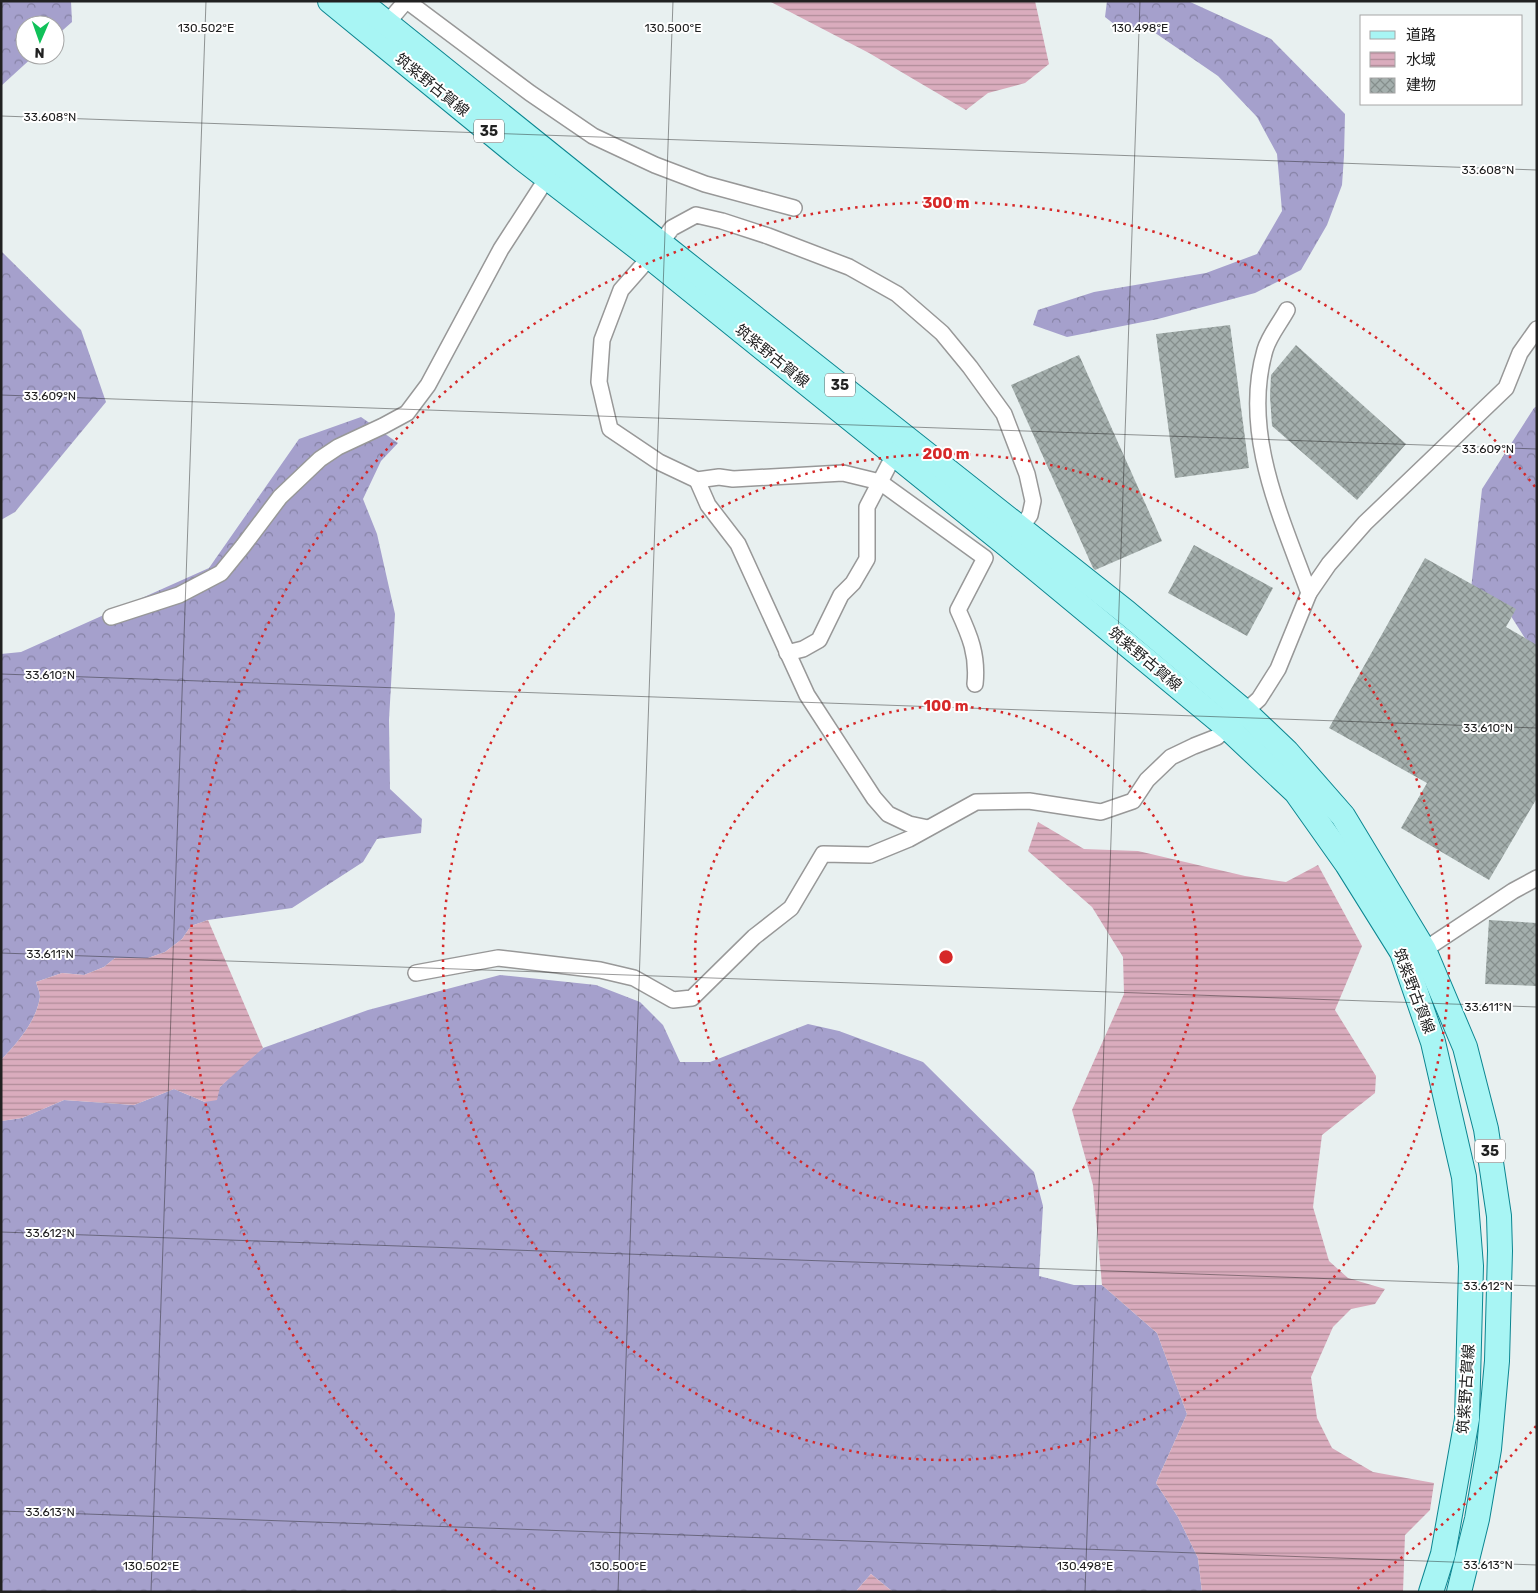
<svg xmlns="http://www.w3.org/2000/svg" width="1538" height="1593" font-family="Rubik,'Noto Sans JP',sans-serif">
<style>
.forest{fill:url(#forest-crowns)}
.water{fill:url(#water-rules)}
.building{fill:url(#building-cross-hatch)}
.lines{fill:none;stroke-linecap:round;stroke-linejoin:round}
.minor-casing{stroke:#989898;stroke-width:18}
.primary-casing{stroke:#0c8691;stroke-width:26}
.minor{stroke:#fff;stroke-width:15}
.primary{stroke:#a8f5f4;stroke-width:24}
.ticks{fill:none;stroke:#212121;stroke-width:1;stroke-opacity:0.45}
.ring{fill:none;stroke:#d62828;stroke-width:2.5;stroke-dasharray:2.5 5}
.labels{text-anchor:middle;dominant-baseline:central;stroke-width:4;stroke-linejoin:round;paint-order:stroke}
.shield{fill:#fff;stroke:#646464;stroke-width:1}
.shield-label{font-size:14px;font-weight:bold;fill:#212121}
.street-label{font-size:15px;fill:#212121;stroke:#fff}
.ticks-label{font-size:12px;text-anchor:middle;fill:#212121;stroke:#fff;stroke-width:4;stroke-linejoin:round;paint-order:stroke}
.centre{fill:#d62828;stroke:#fff;stroke-width:2.5}
.ring-label{font-size:15px;text-anchor:middle;font-weight:bold;fill:#d62828;stroke:#fff;stroke-width:4;stroke-linejoin:round;paint-order:stroke}
</style>
<defs>
<pattern id="forest-crowns" width="20" height="18" patternUnits="userSpaceOnUse" patternTransform="scale(1.25)"><rect width="20" height="18" fill="#a5a0cc"/><path d="M2 6a3 3 0 1 1 6 0M12 15a3 3 0 1 1 6 0" fill="none" stroke="#8682a5"/></pattern>
<pattern id="water-rules" width="6" height="5" patternUnits="userSpaceOnUse" patternTransform="scale(1.25)"><rect width="6" height="5" fill="#daacbd"/><path d="M0 2.5h6" fill="none" stroke="#b08c99"/></pattern>
<pattern id="building-cross-hatch" width="8" height="8" patternUnits="userSpaceOnUse" patternTransform="scale(1.25)"><rect width="8" height="8" fill="#a4afad"/><path d="M0 0l8 8M0 8l8-8" fill="none" stroke="#858e8c"/></pattern>
</defs>
<rect width="100%" height="100%" fill="#e8f0f0"/>
<g class="forest">
<path d="M1 1H71L72 22 55 37V25H25V55H35L1 86Z"/>
<path d="M1107 1H1188L1271 39 1345 114 1344 156 1342 185 1327 225 1301 270 1255 293 1158 319 1067 337 1033 325 1038 310 1094 292 1206 273 1257 254 1282 211 1277 154 1257 117 1218 76 1148 28H1119L1105 17Z"/>
<path d="M1 251 81 330 106 402 15 512 1 520Z"/>
<path d="M1537 406V657L1509 613 1471 589 1482 489 1534 408Z"/>
<path d="M361 417 398 443 381 461 363 499 377 534 395 614 389 720 390 789 422 819 421 833 377 839 363 862 292 908 208 920 191 926 182 939 165 952 148 958H115L104 967 84 975 62 973 36 982C37 986 40 992 40 997 36 1022 18 1042 1 1060V654L21 652 209 568 299 439Z"/>
<path d="M500 975 596 985 640 1002 663 1025 680 1062H710L808 1024 839 1031 923 1062 1034 1172 1043 1206 1039 1276 1074 1285H1102L1157 1333 1187 1414 1156 1483 1178 1517 1198 1558 1202 1592H893L871 1574 857 1590 858 1592H1V1121L22 1118 64 1100 134 1105 174 1089 205 1102 234 1073 263 1048 368 1010Z"/>
</g>
<g class="water">
<path d="M769 1H1035L1049 64 1025 83 988 93 966 110 869 53Z"/>
<path d="M1038 822 1084 849 1138 851 1245 876 1286 882 1318 865 1362 946 1335 1010 1376 1076 1375 1093 1322 1135 1313 1207 1329 1261 1348 1278 1385 1289 1375 1304 1351 1309 1333 1327 1311 1377 1317 1418 1332 1448 1373 1472 1434 1483 1430 1510 1405 1535 1403 1592H1202L1198 1558 1178 1517 1156 1483 1187 1414 1157 1333 1102 1285 1093 1185 1072 1110 1124 994 1123 957 1092 907 1028 851Z"/>
<path d="M208 920 263 1048 220 1087 217 1100 205 1102 174 1089 134 1105 64 1100 22 1118 1 1121V1060C18 1042 36 1022 40 997 40 992 37 986 36 982L62 973 84 975 104 967 115 958H148L165 952 182 939 191 926Z"/>
<path d="M871 1574 893 1592H858L857 1590Z"/>
</g>
<g class="building">
<path d="M1230 325 1249 468 1175 478 1156 334Z"/>
<path d="M1296 345 1406 444 1357 500 1272 426 1270 396 1271 375Z"/>
<path d="M1079 355 1162 541 1095 570 1093 568 1011 385Z"/>
<path d="M1194 545 1273 588 1247 636 1168 593Z"/>
<path d="M1425 558 1516 609 1506 627 1537 645V798L1489 880 1401 828 1427 783 1329 728Z"/>
<path d="M1489 920 1537 923V986L1485 984Z"/>
</g>
<g class="lines">
<g class="minor-casing">
<g id="minor">
<path d="M407 1 530 93 593 136 655 165 705 184 794 208"/>
<path d="M382 29 406 1"/>
<path d="M1287 310C1280 323 1269 336 1265 350 1241 433 1281 516 1309 593"/>
<path d="M697 480 708 505 738 544 807 695 874 798 888 814 909 824 928 828"/>
<path d="M111 617 179 595 221 573 243 546 280 497 320 459 338 447 383 426 407 413 428 385 501 249 547 178"/>
<path d="M787 653 803 649 819 640 841 595 853 583 867 559V507L894 455"/>
<path d="M975 684C978 655 970 636 958 610L985 558 880 482 843 473 733 479 719 477 697 480 659 462 610 429 599 382 602 340 621 290 650 257 672 228 696 215 722 221 768 236 849 267 897 294 942 333 970 367 1004 414 1027 474 1033 501 1030 515 1016 534"/>
<path d="M1418 954 1513 891 1537 878"/>
<path d="M416 973 498 958 600 970 634 978 673 1000 692 998 754 937 791 908 823 854 870 855 909 839 976 802 1029 801 1101 812 1133 801 1147 780 1171 757 1194 746 1217 737 1259 699 1278 669 1309 593 1329 564 1365 523 1506 388 1520 353 1537 329"/>
</g>
</g>
<g class="primary-casing">
<g id="primary">
<path d="M330 1 523 159 650 257 1007 545 1228 728 1296 792 1347 864 1402 952 1433 1042 1464 1177 1471 1266 1467 1419 1443 1554 1431 1592"/>
<path d="M359 1 660 243 1126 612 1245 712 1287 752 1343 816 1424 950 1465 1047 1486 1129 1499 1216 1500 1251 1497 1361 1489 1449 1477 1519 1459 1592"/>
</g>
</g>
<use href="#minor" class="minor"/>
<use href="#primary" class="primary"/>
</g>
<path class="ticks" d="M1 116 1537 170M1 395 1537 449M1 674 1537 728M1 953 1537 1007M1 1232 1537 1286M1 1511 1537 1565M151 1592 206 1M618 1592 673 1M1085 1592 1140 1"/>
<g class="ring">
<circle cx="946" cy="957" r="251"/>
<circle cx="946" cy="957" r="503"/>
<path d="M1536 1426A754 754 0 0 1 1357 1589M535 1589A754 754 0 1 1 1536 488"/>
</g>
<g class="labels">
<g class="shield">
<rect x="474" y="119.5" width="30" height="23" rx="4"/>
<rect x="825" y="373.5" width="30" height="23" rx="4"/>
<rect x="1475" y="1139.5" width="30" height="23" rx="4"/>
</g>
<g class="shield-label">
<text x="489" y="131">35</text>
<text x="840" y="385">35</text>
<text x="1490" y="1151">35</text>
</g>
<g class="street-label">
<text transform="translate(432 85) rotate(39)">筑紫野古賀線</text>
<text transform="translate(772 356) rotate(39)">筑紫野古賀線</text>
<text transform="translate(1145 659) rotate(40)">筑紫野古賀線</text>
<text transform="translate(1414 991) rotate(69)">筑紫野古賀線</text>
<text transform="translate(1466 1389) rotate(-86)">筑紫野古賀線</text>
</g>
</g>
<g class="ticks-label">
<text x="206" y="32">130.502°E</text>
<text x="673" y="32">130.500°E</text>
<text x="1140" y="32">130.498°E</text>
<text x="50" y="121">33.608°N</text>
<text x="1488" y="174">33.608°N</text>
<text x="50" y="400">33.609°N</text>
<text x="1488" y="453">33.609°N</text>
<text x="50" y="679">33.610°N</text>
<text x="1488" y="732">33.610°N</text>
<text x="50" y="958">33.611°N</text>
<text x="1488" y="1011">33.611°N</text>
<text x="50" y="1237">33.612°N</text>
<text x="1488" y="1290">33.612°N</text>
<text x="50" y="1516">33.613°N</text>
<text x="1488" y="1569">33.613°N</text>
<text x="151" y="1570">130.502°E</text>
<text x="618" y="1570">130.500°E</text>
<text x="1085" y="1570">130.498°E</text>
</g>
<circle cx="946" cy="957" r="8" class="centre"/>
<g class="ring-label">
<text x="946" y="208">300 m</text>
<text x="946" y="459">200 m</text>
<text x="946" y="711">100 m</text>
</g>
<rect width="1538" height="1593" fill="none" stroke="#212121" stroke-width="5"/>
<rect x="1360" y="15" width="162" height="90" fill="#ffffff" stroke="#a6a6a6"/>
<rect x="1370" y="31" width="25" height="8" fill="#a8f5f4" stroke="#a6a6a6"/>
<text x="1406" y="40" font-size="15" fill="#212121">道路</text>
<rect x="1370" y="52" width="25" height="15" fill="url(#water-rules)" stroke="#a6a6a6"/>
<text x="1406" y="65" font-size="15" fill="#212121">水域</text>
<rect x="1370" y="78" width="25" height="15" fill="url(#building-cross-hatch)" stroke="#a6a6a6"/>
<text x="1406" y="90" font-size="15" fill="#212121">建物</text>
<g transform="translate(40 40) rotate(182)"><circle r="24" fill="#ffffff" stroke="#a6a6a6"/>
<path d="M0-4L9 19L0 12L-9 19Z" fill="#10c159"/>
<text y="-8" font-size="14" font-weight="bold" text-anchor="middle" fill="#212121">N</text>
</g>
</svg>
